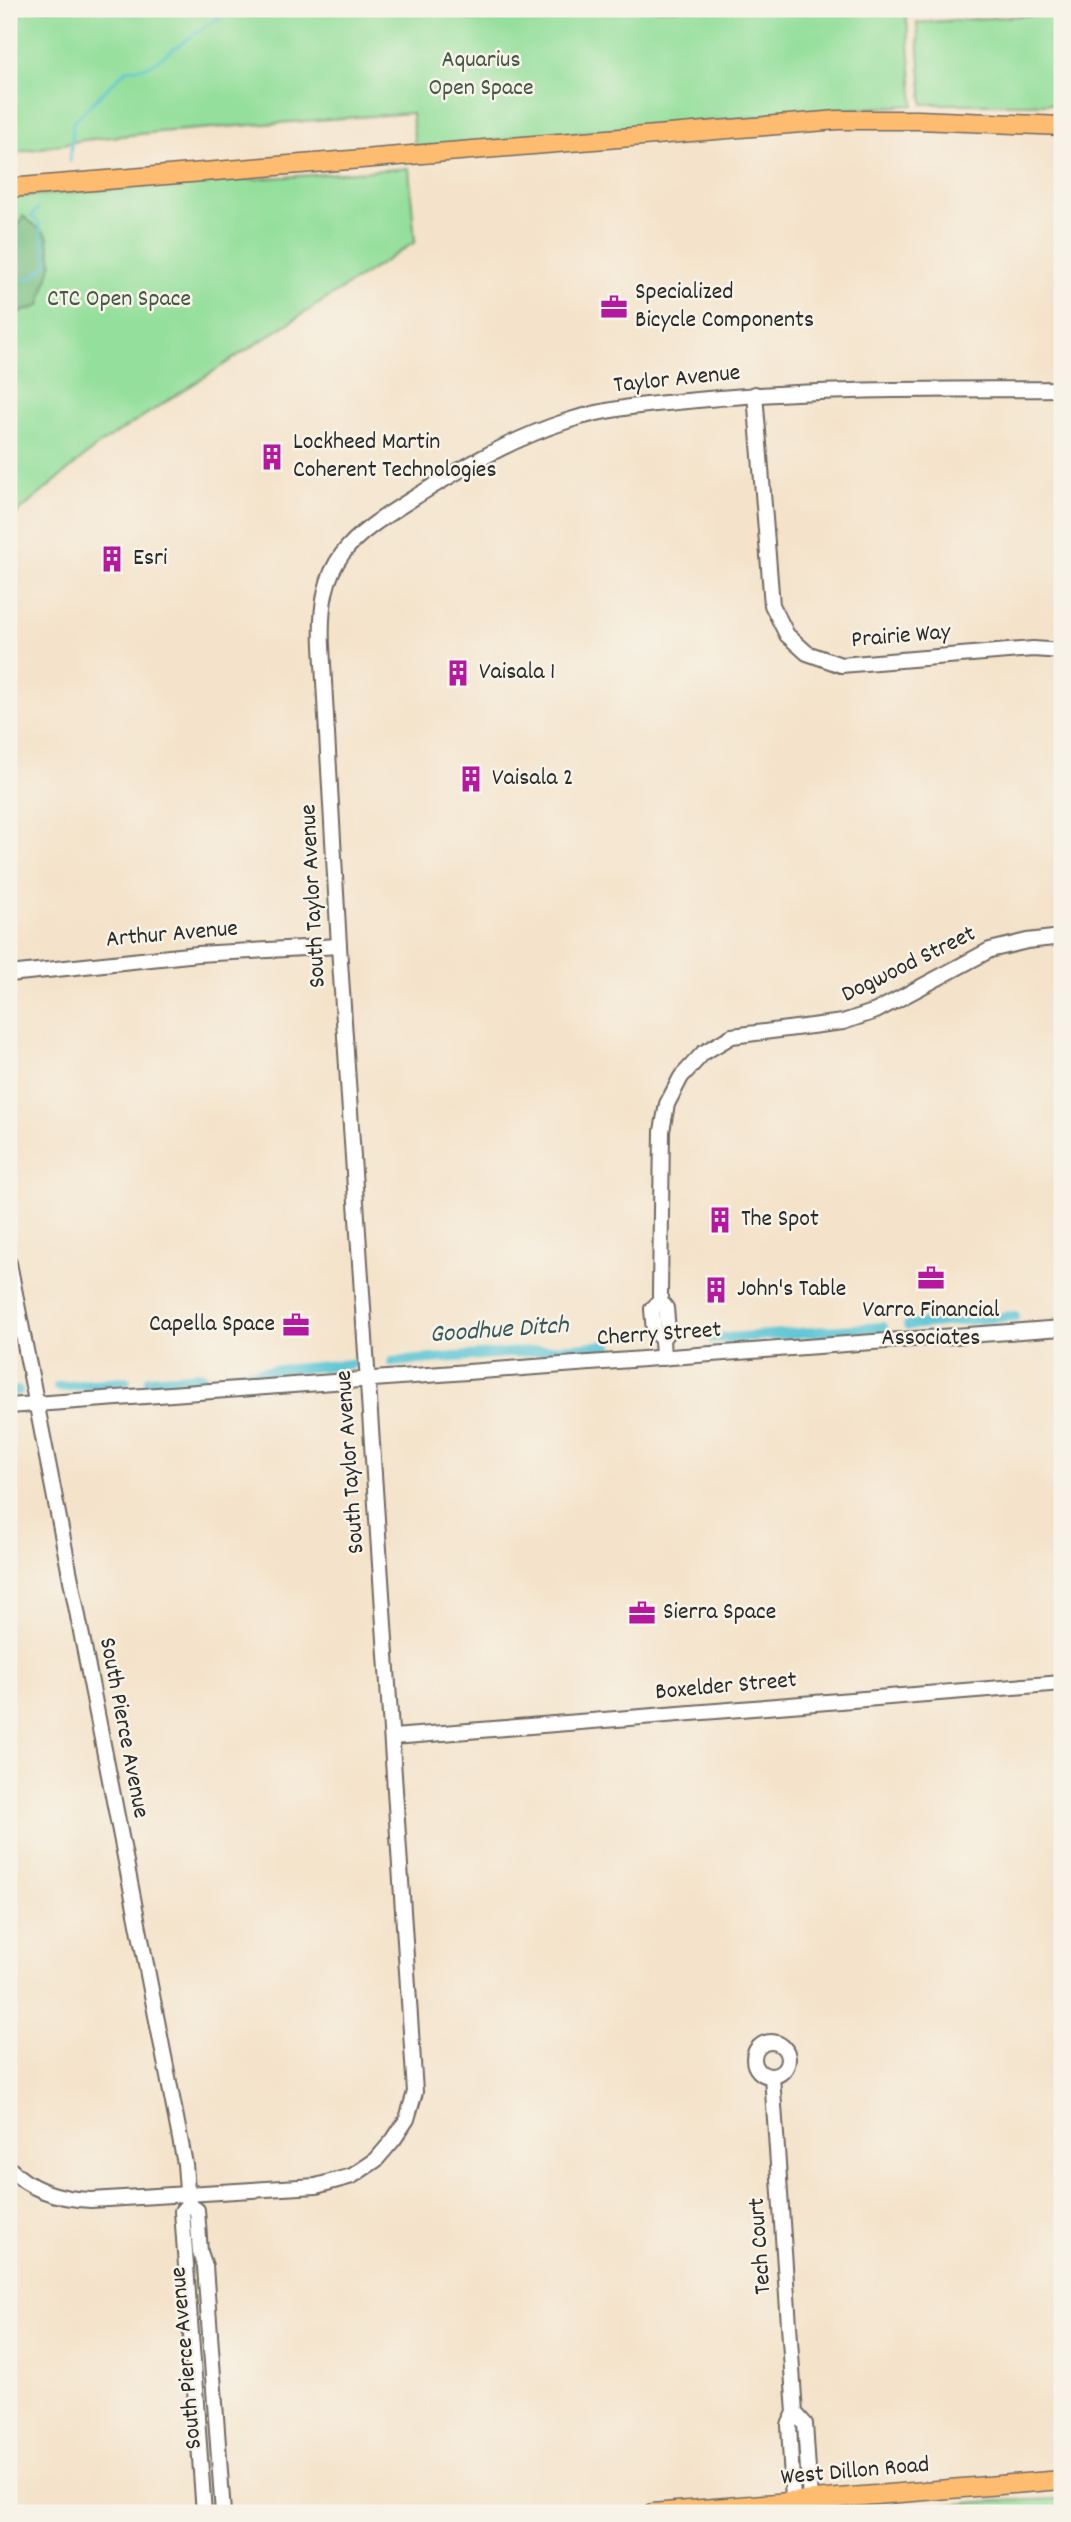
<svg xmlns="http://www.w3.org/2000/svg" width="1071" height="2522" font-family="Dekko,sans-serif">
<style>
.green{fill:#94df9b;stroke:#608563;stroke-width:2}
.forest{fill:#77be83;stroke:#517457;stroke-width:2}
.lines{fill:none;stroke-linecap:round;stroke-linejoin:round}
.stream{stroke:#5bc5d6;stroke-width:2.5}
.canal{stroke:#5bc5d6;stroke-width:10}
.minor-casing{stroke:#716b63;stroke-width:18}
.major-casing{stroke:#716b63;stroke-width:21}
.minor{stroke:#fff;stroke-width:14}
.major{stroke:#febc70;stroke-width:18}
.labels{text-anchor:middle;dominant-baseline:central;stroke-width:5;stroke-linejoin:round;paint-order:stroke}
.park-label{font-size:24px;fill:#455847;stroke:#f7f3e8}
.poi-label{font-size:24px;fill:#2b2b2b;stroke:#f7f3e8;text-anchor:start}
.street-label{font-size:24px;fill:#2b2b2b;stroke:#f7f3e8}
.water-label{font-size:26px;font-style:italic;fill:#39595e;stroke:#f7f3e8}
</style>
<rect width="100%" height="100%" fill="#f7f3e8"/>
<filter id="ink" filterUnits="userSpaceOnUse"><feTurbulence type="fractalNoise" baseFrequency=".0143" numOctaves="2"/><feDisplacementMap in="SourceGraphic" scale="14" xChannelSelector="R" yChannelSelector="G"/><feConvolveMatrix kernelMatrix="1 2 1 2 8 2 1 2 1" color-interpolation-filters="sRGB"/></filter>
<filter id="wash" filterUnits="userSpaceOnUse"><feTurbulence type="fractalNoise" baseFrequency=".00686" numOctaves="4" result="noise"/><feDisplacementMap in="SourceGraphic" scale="28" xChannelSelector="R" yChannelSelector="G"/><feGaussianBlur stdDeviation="1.57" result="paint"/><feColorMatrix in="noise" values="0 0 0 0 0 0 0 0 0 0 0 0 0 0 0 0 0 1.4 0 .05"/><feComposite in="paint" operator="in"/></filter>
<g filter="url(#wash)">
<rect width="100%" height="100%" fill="#f4e3ca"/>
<g class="green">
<path d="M9 9H906L914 105 807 112 415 148 412 113 159 132 84 140 9 154Z"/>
<path d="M1062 13V104H923L917 23Z"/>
<path d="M409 168 415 242 97 446 9 520V197Z"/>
<path d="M1059 2499 1061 2513H838L993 2501Z"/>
</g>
<path class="forest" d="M23 216 47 235 52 262 40 306 9 316V243Z"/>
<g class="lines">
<g class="stream">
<path d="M70 161 73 122 126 70 149 66 231 9"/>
<path d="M9 279H30L49 263 39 223 31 216 38 209"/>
</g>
<g class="canal">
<path d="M908 1325 1015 1316"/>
<path d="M713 1339 883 1327"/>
<path d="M392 1362 609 1345"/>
<path d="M231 1374 351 1364"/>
<path d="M149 1380 202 1376"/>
<path d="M58 1387 126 1381"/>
<path d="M9 1391H18"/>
</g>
</g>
</g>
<g filter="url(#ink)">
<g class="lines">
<g class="minor-casing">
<g id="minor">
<path d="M755 394 772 605 787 635 807 653 841 665 1033 649 1062 651"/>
<path d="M9 974 198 954 339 946"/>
<path d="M9 1263 185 2164 188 2204 182 2211 204 2513"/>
<path d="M660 1301 652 1309 654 1332 662 1339"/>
<path d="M663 1358 662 1339 668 1331 666 1308 660 1301V1293L662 1131 667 1104 681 1077 703 1053 732 1036 843 1022 876 1011 990 950 1027 941 1062 937"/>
<path d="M9 1406 1062 1328"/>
<path d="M393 1737 1062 1683"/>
<circle cx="771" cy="2059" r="17"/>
<path d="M772 2076 795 2413 789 2425 793 2501"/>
<path d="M9 2168C31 2191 60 2199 91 2200L316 2186 352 2176 376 2160 394 2139 407 2119 415 2092 339 946 322 646C318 556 350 538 420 494 467 465 514 438 567 421 612 406 660 404 708 399 826 388 944 390 1062 389"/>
<path d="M188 2204 197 2210 200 2252 205 2266 223 2513"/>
<path d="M795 2413 805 2424 810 2500"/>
</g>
</g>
<g class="major-casing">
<g id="major">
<path d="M9 188 838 120H918L1062 126"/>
<path d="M652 2513 1062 2480"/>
</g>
</g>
<use href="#minor" class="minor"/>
<use href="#major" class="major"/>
</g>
</g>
<defs>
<g id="office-bare" transform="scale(2.1)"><path d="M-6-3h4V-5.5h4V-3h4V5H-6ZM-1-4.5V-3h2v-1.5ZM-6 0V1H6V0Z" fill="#b5179e" stroke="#f7f3e8" stroke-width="2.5" paint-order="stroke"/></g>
<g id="building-bare" transform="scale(2.1)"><path d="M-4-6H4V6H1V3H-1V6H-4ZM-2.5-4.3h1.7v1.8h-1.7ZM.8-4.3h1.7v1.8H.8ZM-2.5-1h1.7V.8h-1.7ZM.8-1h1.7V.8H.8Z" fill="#b5179e" stroke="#f7f3e8" stroke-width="2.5" paint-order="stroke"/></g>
</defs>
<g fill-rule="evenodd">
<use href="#office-bare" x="614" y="307"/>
<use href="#building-bare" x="272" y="457"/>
<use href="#building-bare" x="112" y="559"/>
<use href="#building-bare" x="458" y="673"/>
<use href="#building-bare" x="471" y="779"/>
<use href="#building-bare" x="720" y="1220"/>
<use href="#office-bare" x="931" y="1278"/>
<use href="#building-bare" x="716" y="1290"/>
<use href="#office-bare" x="296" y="1325"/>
<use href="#office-bare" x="642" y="1613"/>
</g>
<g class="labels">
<g class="park-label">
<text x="481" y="61">Aquarius<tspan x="481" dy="28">Open Space</tspan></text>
<text x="119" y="300">CTC Open Space</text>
</g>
<g class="poi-label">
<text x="635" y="293">Specialized<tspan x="635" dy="28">Bicycle Components</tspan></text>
<text x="293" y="443">Lockheed Martin<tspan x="293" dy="28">Coherent Technologies</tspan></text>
<text x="133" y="559">Esri</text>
<text x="479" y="673">Vaisala 1</text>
<text x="492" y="779">Vaisala 2</text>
<text x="741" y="1220">The Spot</text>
<text x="737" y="1290">John's Table</text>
<text x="931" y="1311" text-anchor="middle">Varra Financial<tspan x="931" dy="28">Associates</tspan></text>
<text x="275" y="1325" text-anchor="end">Capella Space</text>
<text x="663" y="1613">Sierra Space</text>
</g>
<g class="street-label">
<text transform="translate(677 380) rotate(-6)">Taylor Avenue</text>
<text transform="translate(901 637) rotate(-5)">Prairie Way</text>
<text transform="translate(314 896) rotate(-93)">South Taylor Avenue</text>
<text transform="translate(172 935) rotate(-5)">Arthur Avenue</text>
<text transform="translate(909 965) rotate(-26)">Dogwood Street</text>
<text transform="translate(659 1335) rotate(-4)">Cherry Street</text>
<text transform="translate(351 1462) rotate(-94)">South Taylor Avenue</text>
<text transform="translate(726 1687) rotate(-5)">Boxelder Street</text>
<text transform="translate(123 1728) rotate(79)">South Pierce Avenue</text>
<text transform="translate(761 2246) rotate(-94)">Tech Court</text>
<text transform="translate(187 2358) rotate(-95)">South Pierce Avenue</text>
<text transform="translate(855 2472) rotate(-5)">West Dillon Road</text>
</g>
<g class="water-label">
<text transform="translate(499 1331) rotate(-4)">Goodhue Ditch</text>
</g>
</g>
<rect width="1071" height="2522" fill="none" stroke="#f7f3e8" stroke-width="35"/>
</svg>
